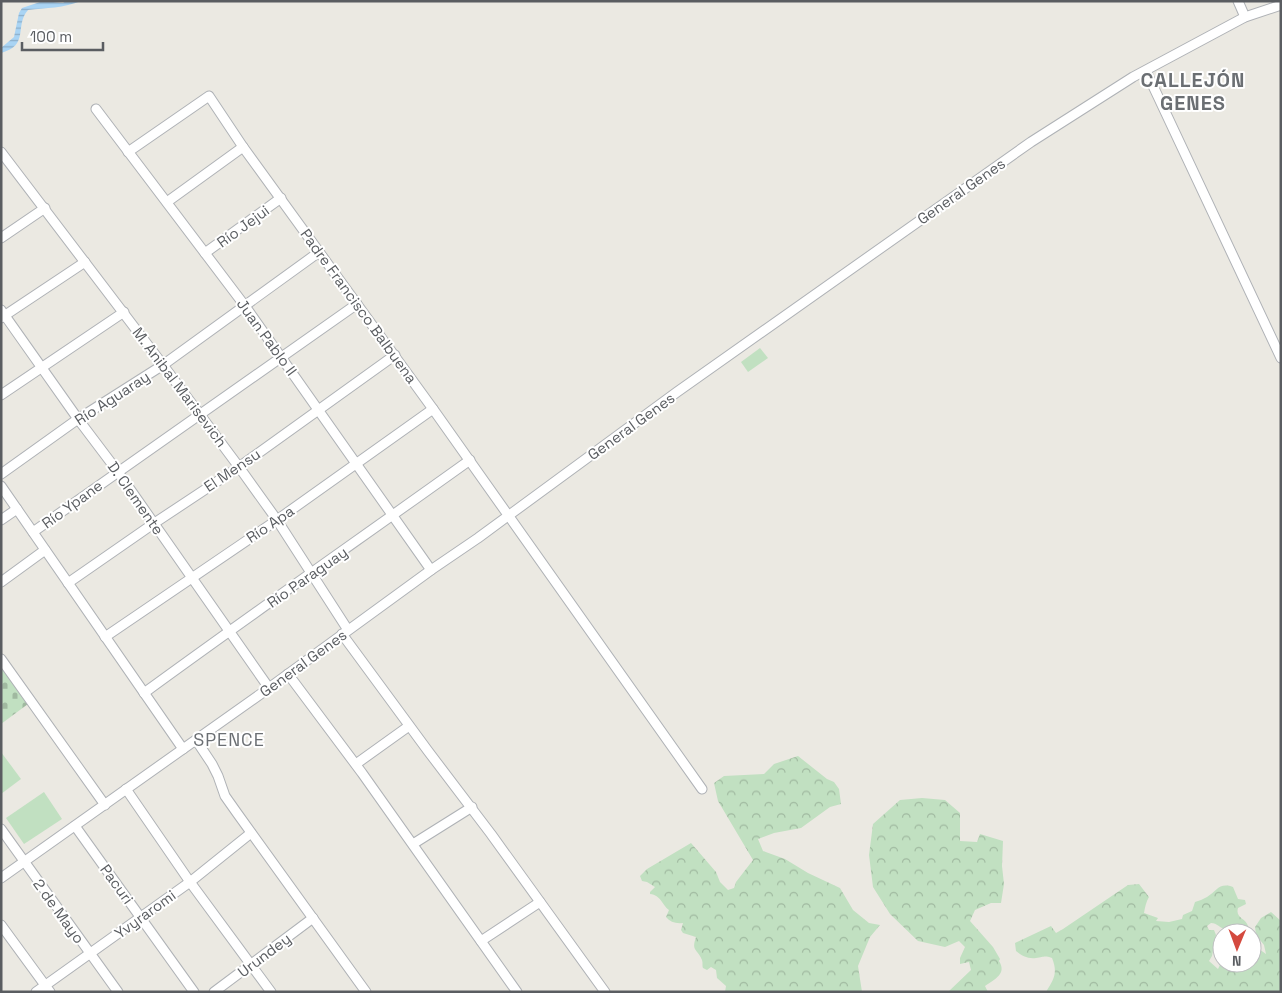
<svg xmlns="http://www.w3.org/2000/svg" width="1282" height="993" font-family="'Space Grotesk',sans-serif">
<style>
.forest{fill:url(#forest-crowns)}
.cemetery{fill:url(#cemetery-stones)}
.park{fill:#c1e0c1}
.water{fill:url(#water-rules)}
.lines{fill:none;stroke-linecap:round;stroke-linejoin:round}
.minor-casing{stroke:#afb2b6;stroke-width:11}
.minor{stroke:#fff;stroke-width:9}
.labels{text-anchor:middle;dominant-baseline:central;stroke-width:4;stroke-linejoin:round;paint-order:stroke}
.street-label{font-size:15px;fill:#5a5d61;stroke:#fff}
.quarter-label{font-size:18px;letter-spacing:1px;fill:#6b6f73;stroke:#fff}
.district-label{font-size:20px;font-weight:bold;letter-spacing:1px;fill:#6b6f73;stroke:#fff}
</style>
<defs>
<pattern id="forest-crowns" width="20" height="18" patternUnits="userSpaceOnUse" patternTransform="scale(1.25)"><rect width="20" height="18" fill="#c1e0c1"/><path d="M2 6a3 3 0 1 1 6 0M12 15a3 3 0 1 1 6 0" fill="none" stroke="#a0b9a0"/></pattern>
<pattern id="cemetery-stones" width="16" height="16" patternUnits="userSpaceOnUse" patternTransform="scale(1.25)"><rect width="16" height="16" fill="#c1e0c1"/><path d="M2 7V4a2 2 0 0 1 4 0v3zM10 15v-3a2 2 0 0 1 4 0v3z" fill="#a0b9a0"/></pattern>
<pattern id="water-rules" width="6" height="5" patternUnits="userSpaceOnUse" patternTransform="scale(1.25)"><rect width="6" height="5" fill="#a9d4f4"/><path d="M0 2.5h6" fill="none" stroke="#8dafc9"/></pattern>
</defs>
<rect width="100%" height="100%" fill="#ebe9e2"/>
<g class="forest">
<path d="M798 756 827 779 834 782 839 789 841 804 830 807 801 828 774 833 758 839 763 851 785 859 808 873 840 888 853 910 869 923 880 925 870 937 858 966 862 992H725L726 986 717 978 716 970 711 967 707 970 703 968C702 966 703 963 702 960 697 948 691 952 696 937L683 933 681 930 683 923C676 924 670 922 666 917L669 910C662 905 661 895 650 894V892L655 887 647 882 642 881 640 876 647 869 691 843 716 872 720 882 728 890 734 888 736 882 753 860 718 801 714 783 724 776 764 774 774 764Z"/>
<path d="M922 798 945 800 960 813V841L977 842 980 834 1003 841 1002 866 1004 884 1001 903H991L975 910 970 921 993 947 1000 959 999 961C1007 974 995 979 985 986L988 992H948L971 970 969 962 960 964V958L965 947 959 941 945 947 918 941 890 914 873 887 869 855 873 824 900 800Z"/>
<path d="M1139 884 1149 897C1146 902 1145 907 1144 913L1158 918 1156 921 1169 922 1182 919 1183 915 1192 911 1195 902C1199 901 1203 899 1207 897 1217 891 1219 882 1233 887L1238 899 1245 900 1246 904 1238 908C1235 918 1246 918 1248 926L1246 930H1242L1234 925 1226 930C1220 928 1217 923 1211 923L1207 926 1209 930H1214L1216 935 1212 956 1209 961 1218 969 1222 961V963H1252V944L1266 954 1264 945 1256 935 1255 927 1261 918 1271 912 1281 921V992H1046C1054 979 1058 973 1052 958 1044 955 1044 957 1036 958 1028 959 1022 956 1016 951L1015 943 1051 926 1056 933 1063 929 1128 885Z"/>
</g>
<path class="cemetery" d="M1 667 28 704 1 724Z"/>
<g class="park">
<path d="M760 348 768 358 748 372 741 362Z"/>
<path d="M1 752 21 779 1 794Z"/>
<path d="M44 792 62 819 24 844 6 818Z"/>
</g>
<path class="water" d="M43 1 63 3 66 1H81C64 8 46 8 28 10 14 26 30 45 1 53V48L14 37 19 13 22 8Z"/>
<g class="lines">
<g class="minor-casing">
<g id="minor">
<path d="M1238 1 1245 17"/>
<path d="M1146 71 1281 358"/>
<path d="M96 109 245 306 431 570"/>
<path d="M1 152 163 365 239 467 277 520 348 630"/>
<path d="M128 152 209 96 243 147 433 409 702 789"/>
<path d="M167 202 243 147"/>
<path d="M1 238 45 208"/>
<path d="M205 253 281 198"/>
<path d="M1 310 78 419 118 472 269 688"/>
<path d="M1 318 85 262"/>
<path d="M1 395 124 312"/>
<path d="M1 474 78 419 163 365 319 252"/>
<path d="M1 486 183 749"/>
<path d="M1 520 17 509"/>
<path d="M33 532 357 304"/>
<path d="M1 582 45 550"/>
<path d="M68 583 153 524 239 467 395 355"/>
<path d="M342 634 428 751 491 834 605 992"/>
<path d="M105 637 277 520 433 409"/>
<path d="M1 659 105 805"/>
<path d="M288 674 362 773 517 992"/>
<path d="M144 693C252 614 361 538 470 460"/>
<path d="M196 740 212 764 218 776 225 796 237 813 366 992"/>
<path d="M356 764 409 726"/>
<path d="M126 789 190 882 271 992"/>
<path d="M75 826 194 992"/>
<path d="M1 829 118 992"/>
<path d="M413 844 472 807"/>
<path d="M1 878 269 688 431 570 478 538 677 392 1031 142 1133 77 1245 17 1281 5"/>
<path d="M1 925 50 992"/>
<path d="M481 941 540 902"/>
<path d="M36 992 190 882 251 833"/>
<path d="M214 992 313 918"/>
</g>
</g>
<use href="#minor" class="minor"/>
</g>
<g class="labels">
<g class="street-label">
<text transform="translate(961 191) rotate(-35)">General Genes</text>
<text transform="translate(243 226) rotate(-36)">Río Jejui</text>
<text transform="translate(359 306) rotate(54)">Padre Francisco Balbuena</text>
<text transform="translate(267 337) rotate(54)">Juan Pablo II</text>
<text transform="translate(180 387) rotate(53)">M. Anibal Marisevich</text>
<text transform="translate(112 398) rotate(-33)">Río Aguaray</text>
<text transform="translate(631 426) rotate(-36)">General Genes</text>
<text transform="translate(232 470) rotate(-34)">El Mensu</text>
<text transform="translate(136 498) rotate(55)">D. Clemente</text>
<text transform="translate(72 504) rotate(-36)">Río Ypane</text>
<text transform="translate(270 524) rotate(-34)">Río Apa</text>
<text transform="translate(307 577) rotate(-35)">Río Paraguay</text>
<text transform="translate(303 663) rotate(-36)">General Genes</text>
<text transform="translate(117 884) rotate(54)">Pacuri</text>
<text transform="translate(59 911) rotate(54)">2 de Mayo</text>
<text transform="translate(145 914) rotate(-36)">Yvyraromi</text>
<text transform="translate(264 955) rotate(-37)">Urundey</text>
</g>
<g class="quarter-label">
<text x="229" y="739">SPENCE</text>
</g>
<g class="district-label">
<text x="1193" y="80">CALLEJÓN<tspan x="1193" dy="23">GENES</tspan></text>
</g>
</g>
<rect width="1282" height="993" fill="none" stroke="#5a5d61" stroke-width="5"/>
<g transform="translate(1237 948) rotate(181)"><circle r="24" fill="#ffffff" stroke="#bdbec0"/>
<path d="M0-4L9 19L0 12L-9 19Z" fill="#d44a3f"/>
<text y="-8" font-size="14" font-weight="bold" text-anchor="middle" fill="#5a5d61">N</text>
</g>
<path d="M22 42v8h81v-8" fill="none" stroke="#5a5d61" stroke-width="2.5"/>
<text x="30" y="42" font-size="15" fill="#5a5d61" stroke="#ffffff" stroke-width="4" paint-order="stroke">100 m</text>
</svg>
